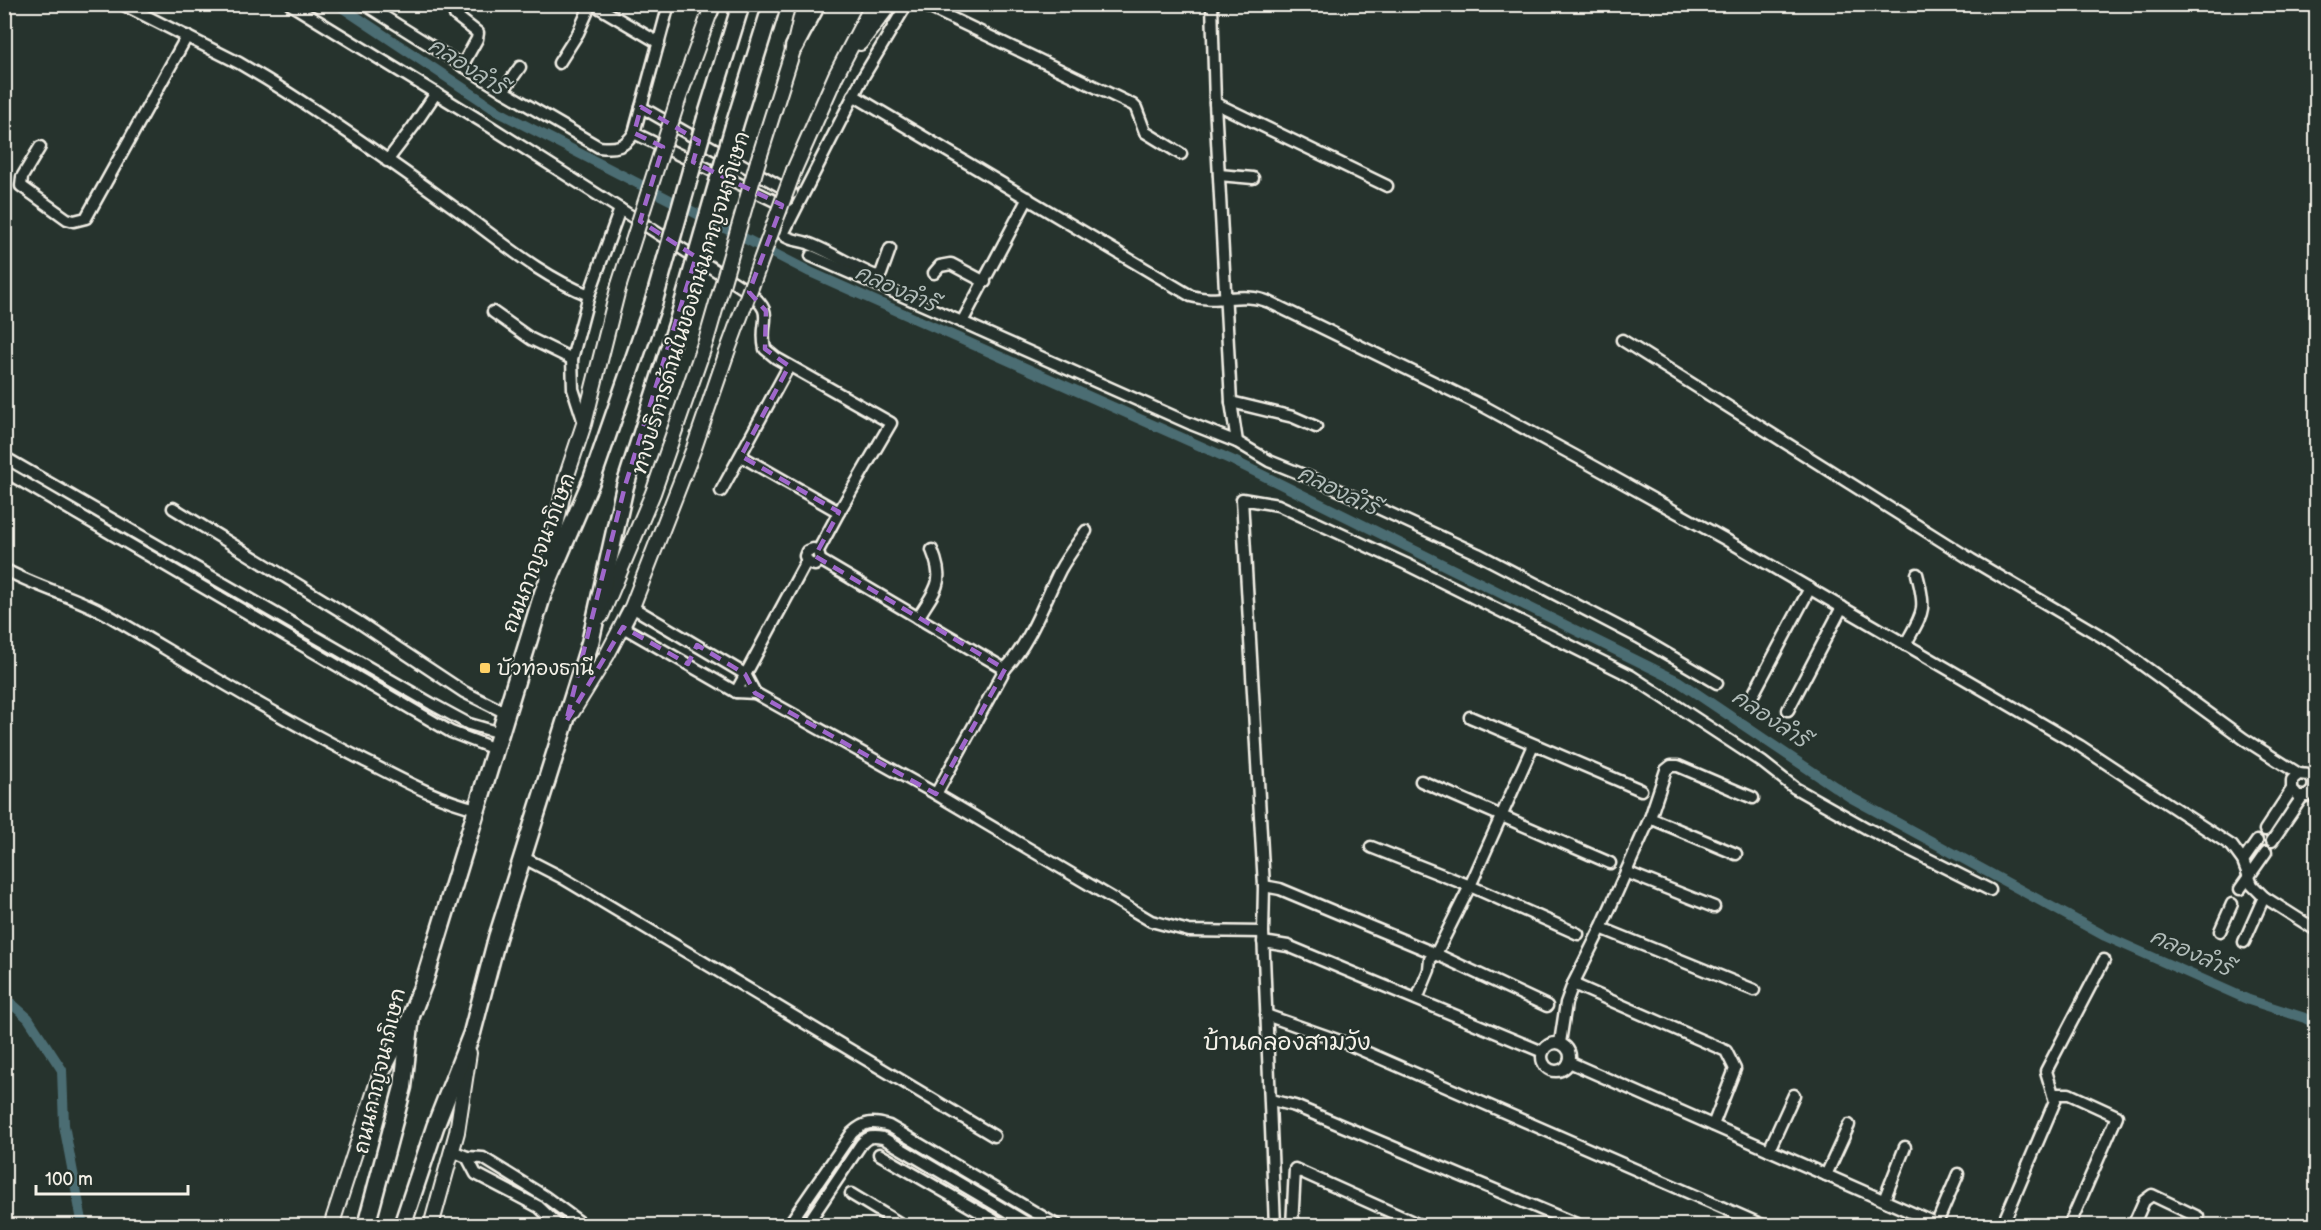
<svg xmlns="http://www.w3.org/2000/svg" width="2321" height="1230" font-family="'Balsamiq Sans','Playpen Sans Thai',sans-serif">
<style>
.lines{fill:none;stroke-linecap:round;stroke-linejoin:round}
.canal{stroke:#4c6d73;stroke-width:10}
.minor-casing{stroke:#f4f1e8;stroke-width:15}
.major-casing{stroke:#f4f1e8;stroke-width:18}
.highway-casing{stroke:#f4f1e8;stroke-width:21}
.minor{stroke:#26332d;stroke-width:10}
.major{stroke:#26332d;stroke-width:14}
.highway{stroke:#26332d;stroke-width:16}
.major-bridge-casing{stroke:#f4f1e8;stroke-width:18;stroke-linecap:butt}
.highway-bridge-casing{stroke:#f4f1e8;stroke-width:21;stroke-linecap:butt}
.major-bridge{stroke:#26332d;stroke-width:14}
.highway-bridge{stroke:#26332d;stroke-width:16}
.marked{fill:none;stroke:#9f67cb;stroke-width:4.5;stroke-dasharray:12 8;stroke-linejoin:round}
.poi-dot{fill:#ffd166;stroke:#26332d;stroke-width:2}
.labels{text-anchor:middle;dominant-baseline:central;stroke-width:4.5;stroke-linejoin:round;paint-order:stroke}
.street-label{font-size:21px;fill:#f4f1e8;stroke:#26332d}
.poi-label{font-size:21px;fill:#f4f1e8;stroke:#26332d;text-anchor:start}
.water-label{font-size:22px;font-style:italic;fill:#b1bcb9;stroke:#26332d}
.quarter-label{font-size:24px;fill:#f4f1e8;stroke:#26332d}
</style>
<rect width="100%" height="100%" fill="#26332d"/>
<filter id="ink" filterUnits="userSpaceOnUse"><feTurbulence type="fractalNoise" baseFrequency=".0167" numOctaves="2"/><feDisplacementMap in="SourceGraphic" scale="12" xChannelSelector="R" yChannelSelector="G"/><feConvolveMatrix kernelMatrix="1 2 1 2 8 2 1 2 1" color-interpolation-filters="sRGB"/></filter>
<g filter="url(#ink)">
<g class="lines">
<g class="canal">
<path d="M337 4 499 112 810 272 1234 461 1678 681 1850 797 2105 936 2249 1000 2305 1018 2316 1024"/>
<path d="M4 997 28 1018 62 1070 64 1125 83 1226"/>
</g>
<g class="minor-casing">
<g id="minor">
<path d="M122 4 239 63 266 79C332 120 396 165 459 211 501 241 540 276 589 295"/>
<path d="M290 4 491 127 620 209"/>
<path d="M364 4 503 91 599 147C616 149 625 147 634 133L669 4"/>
<path d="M593 4 659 43"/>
<path d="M922 4 1133 105 1136 108 1145 132 1181 154"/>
<path d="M1212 4 1215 103 1231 402 1237 442"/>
<path d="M455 15 478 33 477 39 462 66"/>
<path d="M559 63 578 33 591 4"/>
<path d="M503 91 520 67"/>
<path d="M853 95 1191 296C1218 304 1243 291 1269 302L1483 406 1575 456 1723 538 2080 746 2232 846 2243 861 2252 885 2264 897 2316 930"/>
<path d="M1215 103 1387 186"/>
<path d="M641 107 792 193"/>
<path d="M634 133 787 207"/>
<path d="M40 147 22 177 21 186 67 219 74 221 86 218 187 36"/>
<path d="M387 161 413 127 436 93"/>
<path d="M1219 175 1253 178"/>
<path d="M890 249 881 274 876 276C853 267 833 253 810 244 801 240 789 241 783 234L863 77 907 4"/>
<path d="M811 256 962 322 1028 198"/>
<path d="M934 273 940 266 951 264 985 282"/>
<path d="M493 312 531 339 572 359"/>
<path d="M962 322 1191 424 1237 442 1269 461 1328 485 1478 554 1638 637 1717 683"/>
<path d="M1622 340 1972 560 2111 642 2244 739 2299 774"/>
<path d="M1231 402 1293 417 1316 427"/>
<path d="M584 423 573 389 572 359 589 295 620 209 746 290C779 316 758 318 765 349L776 358 891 423 839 512 818 551 820 560 815 565 808 563 805 556 807 551 813 549 818 551"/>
<path d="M741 456 839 512"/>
<path d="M4 457 432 704 469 724 500 733"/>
<path d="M4 471 451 732 495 749"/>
<path d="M721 491 789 366"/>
<path d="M173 508 357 621 464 692 506 713"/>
<path d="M820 560 1005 669 936 794"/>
<path d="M4 569C38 588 75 596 108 615 192 664 274 715 361 759 399 778 435 799 477 809"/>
<path d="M632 607 745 674 755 693"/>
<path d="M918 618C935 589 946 584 932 550"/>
<path d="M623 627 736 692 755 693 936 794 1151 921 1189 931 1263 932"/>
<path d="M1905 645C1923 612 1927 612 1917 574"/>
<path d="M1005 669C1031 641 1043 604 1060 570 1067 557 1077 544 1086 531"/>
<path d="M736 692 806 562"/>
<path d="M1754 693 1810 588"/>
<path d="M1788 710 1842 607"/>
<path d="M1470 717 1641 790"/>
<path d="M1421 781 1610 863"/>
<path d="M1650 818 1736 854"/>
<path d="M2265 830 2292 789V780L2295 777 2299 774 2308 775 2314 781 2313 790 2307 796H2298L2292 789"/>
<path d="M2272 841 2302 797"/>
<path d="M1371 847 1470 886 1578 934"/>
<path d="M522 857 561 877 994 1136"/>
<path d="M2243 861 2257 841"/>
<path d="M1626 872 1714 907"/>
<path d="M1264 886 1280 889 1436 954 1547 1006"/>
<path d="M2240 889 2266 852"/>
<path d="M1601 928 1754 990"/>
<path d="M2220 931 2232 904"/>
<path d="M1263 942 1288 946 1543 1052"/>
<path d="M2244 942 2264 897"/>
<path d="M1573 984 1726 1051 1735 1069 1713 1125"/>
<path d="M1417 999 1429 970 1430 959 1436 954 1470 886 1533 745"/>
<path d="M1266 1015 1343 1042 1765 1226"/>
<circle cx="1556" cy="1057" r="14"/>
<path d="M1560 1043 1566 1003 1573 984 1601 928 1650 818 1666 770 1671 766H1678L1753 798"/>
<path d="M1569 1062 1942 1226"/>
<path d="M2053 1094H2069L2117 1116 2069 1226"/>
<path d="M1271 1100 1295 1106 1581 1226"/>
<path d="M1769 1150 1794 1095"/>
<path d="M452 1151 467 1157 483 1158 544 1196 585 1226"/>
<path d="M879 1154 1004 1226"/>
<path d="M467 1157 476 1174 539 1207 559 1226"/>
<path d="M1826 1175 1849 1125"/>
<path d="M851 1194 904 1226"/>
<path d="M1884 1200 1905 1147"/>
<path d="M1937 1223 1958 1174"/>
<path d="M788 1226 852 1133C865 1121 873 1121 889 1126L1058 1226"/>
<path d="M806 1226 861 1144C868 1136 873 1136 883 1138L1032 1226"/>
<path d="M977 1226 984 1214"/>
<path d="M1275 1226 1263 932 1264 886 1242 499 1278 505 1406 564 1631 676 1762 762 1795 788 1866 828 1990 890"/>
<path d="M1292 1226 1295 1169 1422 1226"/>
<path d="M2002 1226 2055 1101 2046 1071 2104 960"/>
<path d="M2133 1226 2144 1201 2152 1195 2198 1217 2199 1226"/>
</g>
</g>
<g class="major-casing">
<g id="major">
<path d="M860 43 890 4"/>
<path d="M678 100 713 4"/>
<path d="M758 161 794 47 804 4"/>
<path d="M794 170 836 75 873 4"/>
<path d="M546 573 566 478 584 424 619 285"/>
<path d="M601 616 653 493 706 341"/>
<path d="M572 712 607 655 632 607 694 448 726 355"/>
<path d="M331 1226 379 1078 409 1021"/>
<path d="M431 1226 457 1132 469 1053"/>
</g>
</g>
<g class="highway-casing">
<g id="highway">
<path d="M710 10 711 4"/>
<path d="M794 47 817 4"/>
<path d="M706 118 741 4"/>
<path d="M734 126 772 4"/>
<path d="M366 1226 403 1087 411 1016 424 982 543 593 592 479 653 304"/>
<path d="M402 1226 435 1127 472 1033 497 938 590 643 625 486 678 321"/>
</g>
</g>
<use href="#minor" class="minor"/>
<use href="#major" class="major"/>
<use href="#highway" class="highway"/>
<g class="major-bridge-casing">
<g id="major-bridge">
<path d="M619 285 678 100"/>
<path d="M706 341 758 161"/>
<path d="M726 355 794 170"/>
</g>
</g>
<g class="highway-bridge-casing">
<g id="highway-bridge">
<path d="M653 304 706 118"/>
<path d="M678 321 734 126"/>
</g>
</g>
<use href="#major-bridge" class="major-bridge"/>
<use href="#highway-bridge" class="highway-bridge"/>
</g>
</g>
<path class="marked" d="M641 107 699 141 693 162 782 205 749 292 766 311 765 349 789 366 741 456 839 512 815 556 1005 669 936 794 755 693 745 674 697 645 688 664 623 627 566 722 625 486 696 257 640 221 663 147 634 133Z"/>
<rect class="poi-dot" x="479" y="662" width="12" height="12" rx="3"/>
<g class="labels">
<g class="street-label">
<text transform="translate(691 303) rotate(-73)">ทางบริการด้านในของถนนกาญจนาภิเษก</text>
<text transform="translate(539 553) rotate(-69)">ถนนกาญจนาภิเษก</text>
<text transform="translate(380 1071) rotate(-77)">ถนนกาญจนาภิเษก</text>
</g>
<g class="poi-label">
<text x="497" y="668">บัวทองธานี</text>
</g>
<g class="water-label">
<text transform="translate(467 67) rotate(33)">คลองลำรี</text>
<text transform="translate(896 289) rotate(24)">คลองลำรี</text>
<text transform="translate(1338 491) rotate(26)">คลองลำรี</text>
<text transform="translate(1770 719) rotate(34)">คลองลำรี</text>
<text transform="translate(2191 953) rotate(24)">คลองลำรี</text>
</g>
<g class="quarter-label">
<text x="1287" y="1042">บ้านคลองสามวัง</text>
</g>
</g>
<rect width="2321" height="1230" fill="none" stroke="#26332d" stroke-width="24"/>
<rect x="12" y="12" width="2297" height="1206" fill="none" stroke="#f4f1e8" stroke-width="2" filter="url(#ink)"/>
<path d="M36 1185v9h152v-9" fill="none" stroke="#f4f1e8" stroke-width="3"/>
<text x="45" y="1185" font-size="18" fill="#f4f1e8" stroke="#26332d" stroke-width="4.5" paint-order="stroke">100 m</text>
</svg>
